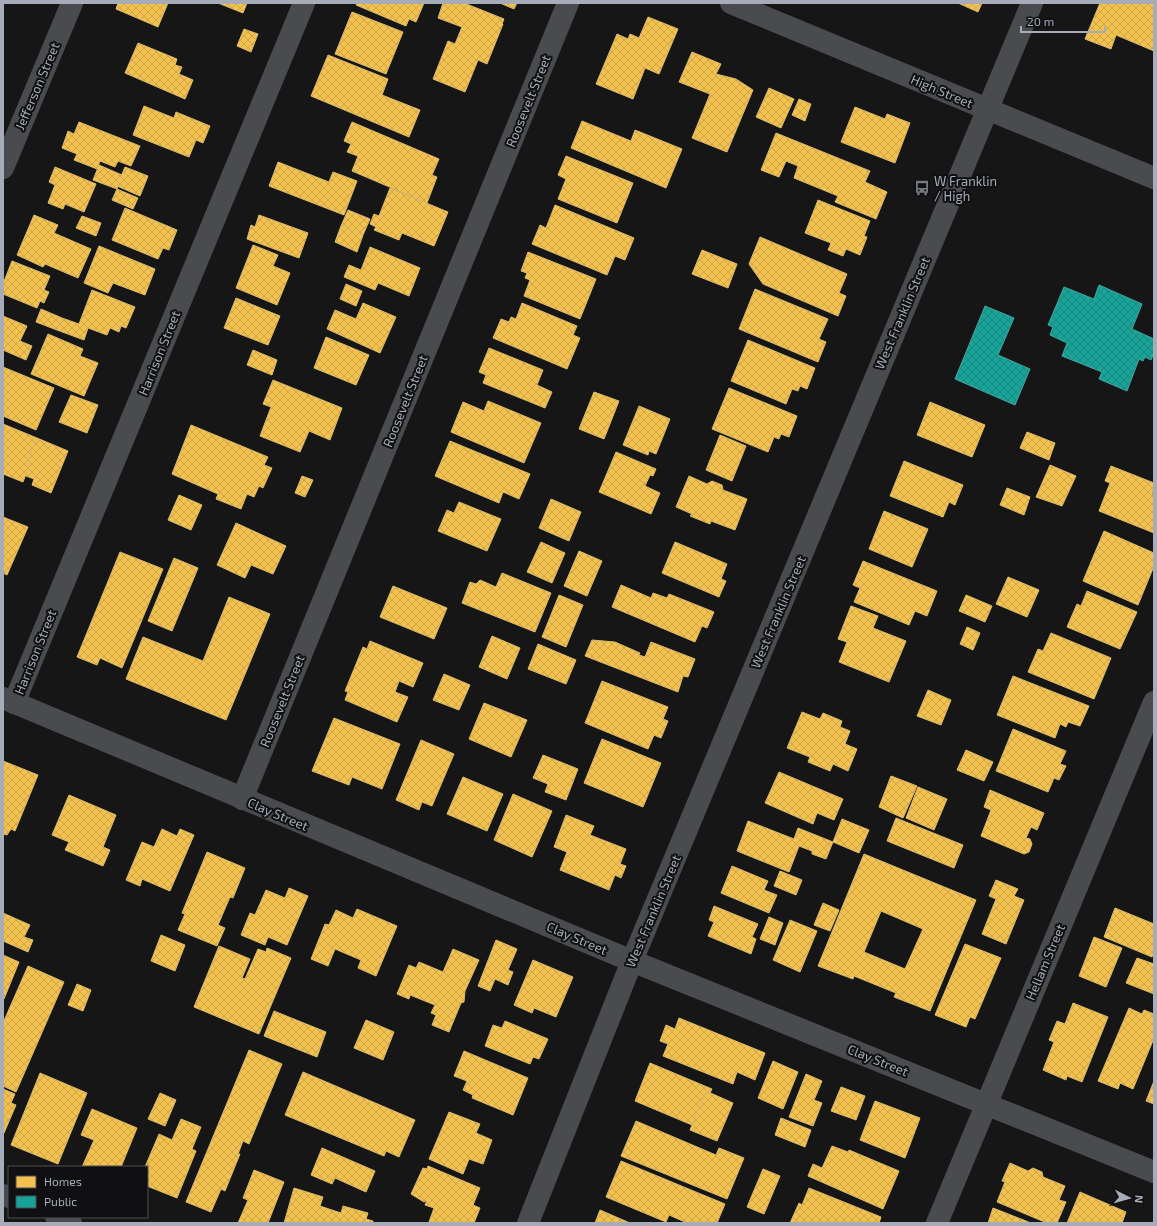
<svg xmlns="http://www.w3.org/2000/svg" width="1157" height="1226" font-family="'Exo 2',sans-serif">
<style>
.homes{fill:url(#homes-cross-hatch);stroke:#dbbb6e;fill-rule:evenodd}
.public{fill:url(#public-cross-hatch);stroke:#42a6a2}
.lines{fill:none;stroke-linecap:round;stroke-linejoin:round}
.minor{stroke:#4a4b4f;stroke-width:22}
.labels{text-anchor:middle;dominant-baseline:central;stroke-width:4;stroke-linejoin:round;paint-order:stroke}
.street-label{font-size:13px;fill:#a6adb8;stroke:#101012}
.poi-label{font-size:13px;fill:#a6adb8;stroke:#101012;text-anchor:start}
</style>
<defs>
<pattern id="homes-cross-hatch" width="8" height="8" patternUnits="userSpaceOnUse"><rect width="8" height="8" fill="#f2c14e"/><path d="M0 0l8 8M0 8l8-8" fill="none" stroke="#cca549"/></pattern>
<pattern id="public-cross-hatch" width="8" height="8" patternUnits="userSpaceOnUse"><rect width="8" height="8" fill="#17a398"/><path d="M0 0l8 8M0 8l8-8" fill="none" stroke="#1e8780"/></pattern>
</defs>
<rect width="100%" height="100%" fill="#161616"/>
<g class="homes">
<path d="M118 3H168L158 27 116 9Z"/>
<path d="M218 3H247L243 13Z"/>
<path d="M357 3H424L416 22 409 19 406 26 356 5Z"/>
<path d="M443 3H464L504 19 502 24H503L487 64 478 60 465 92 433 79 448 41 455 44 462 27 438 18Z"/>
<path d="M500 3H517L514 9Z"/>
<path d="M958 3H982L978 12Z"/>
<path d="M1100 3H1154V51L1116 35 1111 49 1085 39Z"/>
<path d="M352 12 403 32 386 74 335 54Z"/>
<path d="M648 17 678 29 659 74 645 68 633 99 596 84 617 34 628 39 630 34 639 38Z"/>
<path d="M244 29 258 34 251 52 237 46Z"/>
<path d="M138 43 177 59 175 65 182 67 179 74 193 80 185 99 125 73Z"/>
<path d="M692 52 721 64 716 74 736 79 753 90 727 152 692 138 710 94 679 82Z"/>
<path d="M328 55 388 79 382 95 420 110 409 137 311 96Z"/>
<path d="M769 88 794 99 781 128 756 117Z"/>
<path d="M799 99 811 104 805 121 792 115Z"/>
<path d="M144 106 174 118 176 112 210 126 203 143 196 140 189 157 133 135Z"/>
<path d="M855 107 885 119 887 114 910 123 895 163 841 142Z"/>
<path d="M582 121 631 141 635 130 682 149 666 188 571 148Z"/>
<path d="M79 122 140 146 131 166 118 161 115 167 100 161 97 169 74 160 77 154 62 148 68 131 74 134Z"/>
<path d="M352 122 439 159 432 175 437 177 427 203 352 171 358 156 347 152 351 144 344 141Z"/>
<path d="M776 133 870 171 865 182 887 192 876 219 835 202 838 196 794 178 798 166 786 161 779 177 761 170Z"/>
<path d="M566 156 633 183 617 223 558 199 566 179 558 175Z"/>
<path d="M278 162 329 182 333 172 357 181 344 215 269 186Z"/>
<path d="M99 165 122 175 117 189 93 180Z"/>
<path d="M55 167 96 184 84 212 65 204 63 209 48 203 55 185 49 182Z"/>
<path d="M125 167 148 176 140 196 117 186Z"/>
<path d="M390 188 448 212 434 246 402 233 399 240 374 230 376 227 370 224 374 214 379 216Z"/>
<path d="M117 189 138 198 133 209 112 200Z"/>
<path d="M818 200 870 221 864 236 867 237 860 255 846 249 843 256 828 250 831 243 805 233Z"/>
<path d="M555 205 634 238 625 260 615 256 607 275 532 244 540 225 546 228Z"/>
<path d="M125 208 177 230 169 250 163 248 158 259 112 240Z"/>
<path d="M348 210 370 219 363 235 341 226Z"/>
<path d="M34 215 58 225 54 233 91 249 78 278 45 264 43 267 17 255Z"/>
<path d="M259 215 308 233 299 258 247 239 251 225 255 227Z"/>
<path d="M82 216 101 223 96 236 76 228Z"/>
<path d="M341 226 363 235 357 252 335 242Z"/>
<path d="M760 237 847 274 839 293 846 296 838 316 763 284 749 264Z"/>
<path d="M253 245 278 255 273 266 290 273 277 305 236 288Z"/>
<path d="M99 246 155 269 145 295 113 283 108 293 84 283Z"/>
<path d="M370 247 420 268 409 296 378 283 375 290 344 277 349 265 361 270Z"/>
<path d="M702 250 737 264 728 288 692 274Z"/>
<path d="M528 252 596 279 580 319 524 296 530 280 525 278 527 273 521 271Z"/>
<path d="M12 261 50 276 44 290 49 292 44 303 40 301 37 308 3 294V284Z"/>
<path d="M346 284 362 291 356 306 340 299Z"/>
<path d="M755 289 828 319 819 339 826 342 818 362 739 329Z"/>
<path d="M92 290 135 307 126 328 121 326 119 332 110 328 107 335 88 328 84 340 57 330 62 318 79 324Z"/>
<path d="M236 298 280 316 268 345 224 328Z"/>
<path d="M363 303 396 317 380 353 327 329 335 310 356 319Z"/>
<path d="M522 303 577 326 573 335 580 338 567 369 493 338 501 319 509 322 511 317 516 319Z"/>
<path d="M41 309 62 318 57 330 36 322Z"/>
<path d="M3 316 27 326 20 341 32 346 26 360 3 350Z"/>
<path d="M48 334 83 349 80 356 98 363 84 396 31 374Z"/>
<path d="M326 337 369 355 356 385 314 368Z"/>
<path d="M748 340 815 368 807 389 800 386 798 391 792 389 786 404 731 381Z"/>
<path d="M489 348 543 370 537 385 552 392 545 408 483 383 486 375 479 372Z"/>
<path d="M253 350 277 360 272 375 247 365Z"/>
<path d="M3 367 54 388 36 430 3 416Z"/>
<path d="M273 380 342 408 330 440 309 431 300 452 260 436 271 407 263 404Z"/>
<path d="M729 388 797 416 789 437 781 434 779 439 774 437 768 452 712 429Z"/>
<path d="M594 392 619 401 604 439 579 429Z"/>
<path d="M71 395 98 405 87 433 59 422Z"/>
<path d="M488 401 541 423 524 463 451 432 463 402 484 411Z"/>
<path d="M930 402 985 425 972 457 917 435Z"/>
<path d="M639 406 670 419 656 454 649 451 648 455 623 445Z"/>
<path d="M3 424 37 438 28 460 31 461 23 482 3 474Z"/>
<path d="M191 425 268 457 264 465 272 468 263 488 259 486 254 497 247 494 241 509 216 499 218 494 172 474Z"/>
<path d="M1027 432 1055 443 1049 460 1020 448Z"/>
<path d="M720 435 746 446 732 481 706 470Z"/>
<path d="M37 438 68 451 51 493 32 485 34 479 26 476 31 461 28 460Z"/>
<path d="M450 441 530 474 519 499 503 492 499 503 435 476Z"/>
<path d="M616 452 656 469 653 476 650 475 645 486 660 493 651 514 599 492Z"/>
<path d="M904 461 963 485 955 505 949 502 943 517 890 496Z"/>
<path d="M1050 465 1076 476 1062 506 1036 497Z"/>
<path d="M1111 466 1154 483 1152 495 1154 496V533L1099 511 1110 483 1105 481Z"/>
<path d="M302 476 313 480 305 497 295 493Z"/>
<path d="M689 476 707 484 712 481 722 485 723 490 747 499 735 530 711 521 710 524 690 516 692 514 676 507Z"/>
<path d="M1007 488 1030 497 1024 515 1000 505Z"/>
<path d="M179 495 202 505 191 530 168 520Z"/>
<path d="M551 499 581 512 569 541 539 528Z"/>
<path d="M459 502 501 519 487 551 438 531 447 510 454 513Z"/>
<path d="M884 511 928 529 912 567 869 549Z"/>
<path d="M3 517 28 527 7 575 3 573Z"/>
<path d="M236 523 286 546 273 574 251 565 245 578 217 565Z"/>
<path d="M1104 531 1154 553V566L1138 605 1083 581Z"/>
<path d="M541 542 565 553 552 583 527 572Z"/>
<path d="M675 542 727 564 721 579 726 581 719 597 662 573Z"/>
<path d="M579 551 602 561 587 596 564 586Z"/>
<path d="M120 552 163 569 122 668 100 658 97 665 77 657Z"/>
<path d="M174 558 198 568 172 631 148 621Z"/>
<path d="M863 561 937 591 927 616 915 611 909 625 854 602 860 588 853 585Z"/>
<path d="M502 573 551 593 535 632 462 603 470 582 476 584 480 580 496 587Z"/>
<path d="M1008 577 1039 590 1027 617 996 604Z"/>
<path d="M621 585 651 598 653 593 667 598 669 594 714 612 707 628 702 626 695 642 612 607Z"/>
<path d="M393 586 447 608 434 639 380 617Z"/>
<path d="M1087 591 1137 612 1120 649 1067 627 1077 604 1081 606Z"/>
<path d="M559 595 583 605 566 647 542 637Z"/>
<path d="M966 595 992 606 985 622 959 611Z"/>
<path d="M229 597 270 614 226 720 126 679 143 637 203 661Z"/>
<path d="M851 606 878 616 873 628 906 641 889 682 839 662 847 642 838 639Z"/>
<path d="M967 627 980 633 973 650 960 644Z"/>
<path d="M1051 633 1111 658 1094 699 1028 672 1038 649 1043 651Z"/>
<path d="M492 636 520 648 507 679 479 667Z"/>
<path d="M592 640 615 642 640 653 639 655 645 657 651 642 695 659 688 677 683 676 678 692 585 656Z"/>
<path d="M370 641 423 663 413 687 399 681 395 692 408 697 397 722 345 700 348 692 345 691 363 647 367 649Z"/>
<path d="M538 644 576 660 566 684 528 669Z"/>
<path d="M444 674 470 685 459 710 433 700Z"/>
<path d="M1013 676 1089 706 1080 726 1068 722 1066 727 1060 724 1055 738 997 715Z"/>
<path d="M602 681 668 707 663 719 668 721 661 738 654 735 648 749 585 723Z"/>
<path d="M928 690 951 700 941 725 917 716Z"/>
<path d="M484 703 527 720 511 757 469 739Z"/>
<path d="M802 712 820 719 823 713 842 721 840 727 850 731 845 744 857 749 848 771 833 764 830 771 808 762 810 757 787 748Z"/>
<path d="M334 718 400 744 382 789 352 777 349 785 312 771Z"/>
<path d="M1013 729 1066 751 1060 764 1066 766 1059 780 1054 778 1048 792 996 771Z"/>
<path d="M602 739 661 763 643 807 584 783Z"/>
<path d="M421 740 454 754 432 806 422 802 419 810 396 800Z"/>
<path d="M966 750 993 762 984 781 957 770Z"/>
<path d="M543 755 578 769 566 800 545 792 548 784 533 778Z"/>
<path d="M3 761 38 775 15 831 11 829 7 835 3 834Z"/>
<path d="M779 772 843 799 834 820 817 813 813 824 765 803Z"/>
<path d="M891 776 917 786 903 818 879 807Z"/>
<path d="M463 777 503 794 487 831 447 814Z"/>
<path d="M918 787 947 799 934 830 906 818Z"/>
<path d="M990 790 1044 813 1037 830 1031 827 1026 838 1030 839 1032 844 1029 852 1024 854 981 836 991 810 984 807Z"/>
<path d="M513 794 552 811 532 857 494 840Z"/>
<path d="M69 795 116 815 103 847 110 850 103 866 65 850 69 842 52 835Z"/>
<path d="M566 815 594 826 590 835 626 849 620 864 626 866 621 878 615 875 609 890 560 870 567 852 554 847Z"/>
<path d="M896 818 963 845 954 868 887 841Z"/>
<path d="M842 819 869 830 859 853 833 842Z"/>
<path d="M748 821 794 839 798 828 833 842 826 859 812 854V851L799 846 789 872 737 851Z"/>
<path d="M162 829 177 836 180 829 194 835 170 891 142 879 140 886 126 880 142 842 154 847Z"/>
<path d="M207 852 245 868 233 898 230 897 218 925 225 928 217 946 178 930 185 914 182 913Z"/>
<path d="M864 854 976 900 930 1011 894 997 896 993 854 976 853 979 818 966ZM881 911 923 929 905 969 864 952Z"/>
<path d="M732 866 768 881 764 890 777 895 769 913 721 893Z"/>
<path d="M780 871 802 880 796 895 774 886Z"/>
<path d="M996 880 1018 889 1014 896 1024 900 1006 944 982 934 996 899 989 896Z"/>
<path d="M289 888 308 896 287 945 268 937 265 945 241 935 250 913 255 915 266 890 285 898Z"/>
<path d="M823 903 839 910 830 931 814 925Z"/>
<path d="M714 906 758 924 752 937 756 939 751 954 708 936 714 922 709 920Z"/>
<path d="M1115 908 1154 924V952L1152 957 1104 937Z"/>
<path d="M357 909 397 926 376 976 358 968 361 960 335 949 328 966 311 959 325 924 329 925 336 910 353 918Z"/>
<path d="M3 913 30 925 24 937 33 940 28 952 3 941Z"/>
<path d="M769 917 783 923 775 945 760 939Z"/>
<path d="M790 920 817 931 800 972 773 960Z"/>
<path d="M161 935 185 945 175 971 151 961Z"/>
<path d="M1094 937 1122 948 1106 987 1079 976Z"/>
<path d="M496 940 517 949 508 970 513 972 508 985 495 979 490 991 478 986Z"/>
<path d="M965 944 1001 958 975 1019 970 1017 966 1027 935 1015Z"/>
<path d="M219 946 250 959 242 978 245 979 258 949 266 952 267 948 291 958 259 1034 194 1007Z"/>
<path d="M453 949 479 960 465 991 464 1002 461 1003 449 1032 432 1025 436 1015 431 1013 435 1005 410 995 409 999 397 994 409 965 416 968 419 962 443 972Z"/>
<path d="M3 955 19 962 4 999H3Z"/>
<path d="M1137 958 1154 964V994L1126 983Z"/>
<path d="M533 960 573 977 556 1017 534 1008 532 1013 514 1005Z"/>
<path d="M28 966 64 982 16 1092 3 1086V1023Z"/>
<path d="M77 984 91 990 83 1011 68 1005Z"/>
<path d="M1073 1003 1108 1017 1082 1082 1067 1076 1066 1080 1043 1070 1054 1042 1049 1040 1057 1021 1065 1024Z"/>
<path d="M1129 1008 1142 1014 1144 1010 1154 1014V1038L1133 1089 1120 1083 1118 1089 1098 1081Z"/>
<path d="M274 1011 326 1032 317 1057 264 1036Z"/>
<path d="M679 1018 765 1053 755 1080 737 1072 733 1084 663 1056 668 1044 660 1041 666 1025 675 1029Z"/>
<path d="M366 1020 394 1032 383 1060 354 1048Z"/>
<path d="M505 1021 548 1039 539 1059 533 1057 530 1064 485 1046 493 1025 502 1028Z"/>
<path d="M249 1050 282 1064 249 1144 243 1141 238 1154H240L225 1191 221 1189 211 1212 186 1202Z"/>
<path d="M464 1051 528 1078 513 1115 472 1098 473 1095 463 1090 467 1081 454 1076Z"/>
<path d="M773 1061 798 1072 783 1109 758 1098Z"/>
<path d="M650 1063 712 1089 710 1093 706 1091 692 1125 635 1101Z"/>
<path d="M303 1072 415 1120 399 1157 386 1151 384 1156 285 1115Z"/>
<path d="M40 1073 87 1093 58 1164 11 1145Z"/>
<path d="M806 1074 822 1081 814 1100 822 1103 813 1126 789 1117Z"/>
<path d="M1154 1081V1104L1146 1101Z"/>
<path d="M841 1087 865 1096 856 1120 831 1111Z"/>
<path d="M3 1089 15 1094 11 1103 16 1105 4 1133Z"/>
<path d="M706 1091 733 1103 717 1141 690 1130Z"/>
<path d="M160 1093 176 1100 165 1126 148 1119Z"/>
<path d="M875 1101 920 1118 905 1158 860 1140Z"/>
<path d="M92 1109 137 1128 121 1167H82L94 1140 81 1135Z"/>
<path d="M449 1112 480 1124 476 1133 492 1140 483 1164 469 1159 463 1174 429 1159Z"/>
<path d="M781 1118 811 1130 805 1147 775 1135Z"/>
<path d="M181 1119 201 1127 192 1149 196 1151 177 1198 147 1186V1167H145L159 1134 172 1140Z"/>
<path d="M636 1121 716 1155 719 1148 744 1158 727 1199 621 1156Z"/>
<path d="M832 1146 848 1152 849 1150 899 1171 883 1209 808 1176 813 1164 822 1168Z"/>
<path d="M322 1148 375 1171 366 1192 335 1178 332 1184 311 1175Z"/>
<path d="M621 1161 725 1204 717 1223H684L685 1222 669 1215 666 1222 606 1197Z"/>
<path d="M1010 1163 1028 1171 1033 1168 1042 1172 1043 1177 1065 1186 1059 1200 1066 1202 1057 1223H1047L997 1202 1005 1182 1002 1181Z"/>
<path d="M428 1166 480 1188 473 1205 480 1208 474 1223 429 1222 434 1208 425 1205 427 1200 424 1202 411 1194 423 1168 427 1169Z"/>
<path d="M763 1169 780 1176 764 1214 747 1207Z"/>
<path d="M254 1170 284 1182 268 1223H238L248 1200 243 1198Z"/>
<path d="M294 1188 323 1197 320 1206 341 1213 343 1206 368 1213 366 1219 373 1221V1223H284Z"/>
<path d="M809 1188 881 1217 879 1223H790L799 1203 802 1205Z"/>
<path d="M1080 1192 1126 1212 1122 1223H1067Z"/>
<path d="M993 1208 1031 1223H988Z"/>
<path d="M600 1210 630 1223H595Z"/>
</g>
<g class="public">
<path d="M1099 285 1142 304 1132 329 1154 339V353L1151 360 1145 357 1143 361 1139 359 1127 391 1099 379 1102 372 1062 356 1067 343 1050 335 1053 327 1048 325 1064 287 1094 299Z"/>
<path d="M985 306 1014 318 998 355 1030 369 1015 405 955 379Z"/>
</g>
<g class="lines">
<g class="minor">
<path d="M731 3 1154 178"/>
<path d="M3 168 72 3"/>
<path d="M3 698 632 961 1154 1172"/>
<path d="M14 703 304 3"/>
<path d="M242 799 568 3"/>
<path d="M3 1195 9 1197"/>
<path d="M56 1217 71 1223"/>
<path d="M528 1223 632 961 1032 3"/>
<path d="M937 1223 1154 702"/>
</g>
</g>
<defs>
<g id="bus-bare" transform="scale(1.2)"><path d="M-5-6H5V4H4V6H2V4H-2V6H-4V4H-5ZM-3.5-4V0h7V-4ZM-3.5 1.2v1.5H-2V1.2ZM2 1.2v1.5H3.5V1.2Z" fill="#74787f" stroke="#101012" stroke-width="2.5" paint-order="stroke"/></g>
</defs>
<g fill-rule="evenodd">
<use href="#bus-bare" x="922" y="188"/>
</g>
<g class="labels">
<g class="street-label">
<text transform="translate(37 86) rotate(-67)">Jefferson Street</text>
<text transform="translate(942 91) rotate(23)">High Street</text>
<text transform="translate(528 101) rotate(-68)">Roosevelt Street</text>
<text transform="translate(902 313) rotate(-67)">West Franklin Street</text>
<text transform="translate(159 353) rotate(-68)">Harrison Street</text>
<text transform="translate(405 401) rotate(-68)">Roosevelt Street</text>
<text transform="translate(778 612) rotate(-67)">West Franklin Street</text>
<text transform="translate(35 652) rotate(-68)">Harrison Street</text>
<text transform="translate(282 701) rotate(-68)">Roosevelt Street</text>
<text transform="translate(278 814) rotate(23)">Clay Street</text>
<text transform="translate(653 911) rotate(-67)">West Franklin Street</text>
<text transform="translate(577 938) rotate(23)">Clay Street</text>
<text transform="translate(1045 962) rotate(-67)">Hellam Street</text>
<text transform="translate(878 1060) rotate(22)">Clay Street</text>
</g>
<g class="poi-label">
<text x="934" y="181">W Franklin<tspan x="934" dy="15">/ High</tspan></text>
</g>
</g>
<rect width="1157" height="1226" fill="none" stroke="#a6adb8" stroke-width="8"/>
<rect x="8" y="1166" width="140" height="52" fill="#101012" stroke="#4c4f54"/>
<rect x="16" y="1176" width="20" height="12" fill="#f2c14e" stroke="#4c4f54"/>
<text x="44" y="1186" font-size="12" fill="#a6adb8">Homes</text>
<rect x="16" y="1196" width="20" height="12" fill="#17a398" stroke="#4c4f54"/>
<text x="44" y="1206" font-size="12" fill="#a6adb8">Public</text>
<g transform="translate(1129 1198) rotate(96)" stroke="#101012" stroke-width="3" paint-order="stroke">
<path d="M0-3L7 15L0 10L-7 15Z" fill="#a6adb8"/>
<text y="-6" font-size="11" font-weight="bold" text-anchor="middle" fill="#a6adb8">N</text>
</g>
<path d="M1021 26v6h84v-6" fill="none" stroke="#a6adb8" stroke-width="2"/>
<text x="1027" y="26" font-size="12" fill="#a6adb8" stroke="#101012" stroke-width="3" paint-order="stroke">20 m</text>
</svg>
